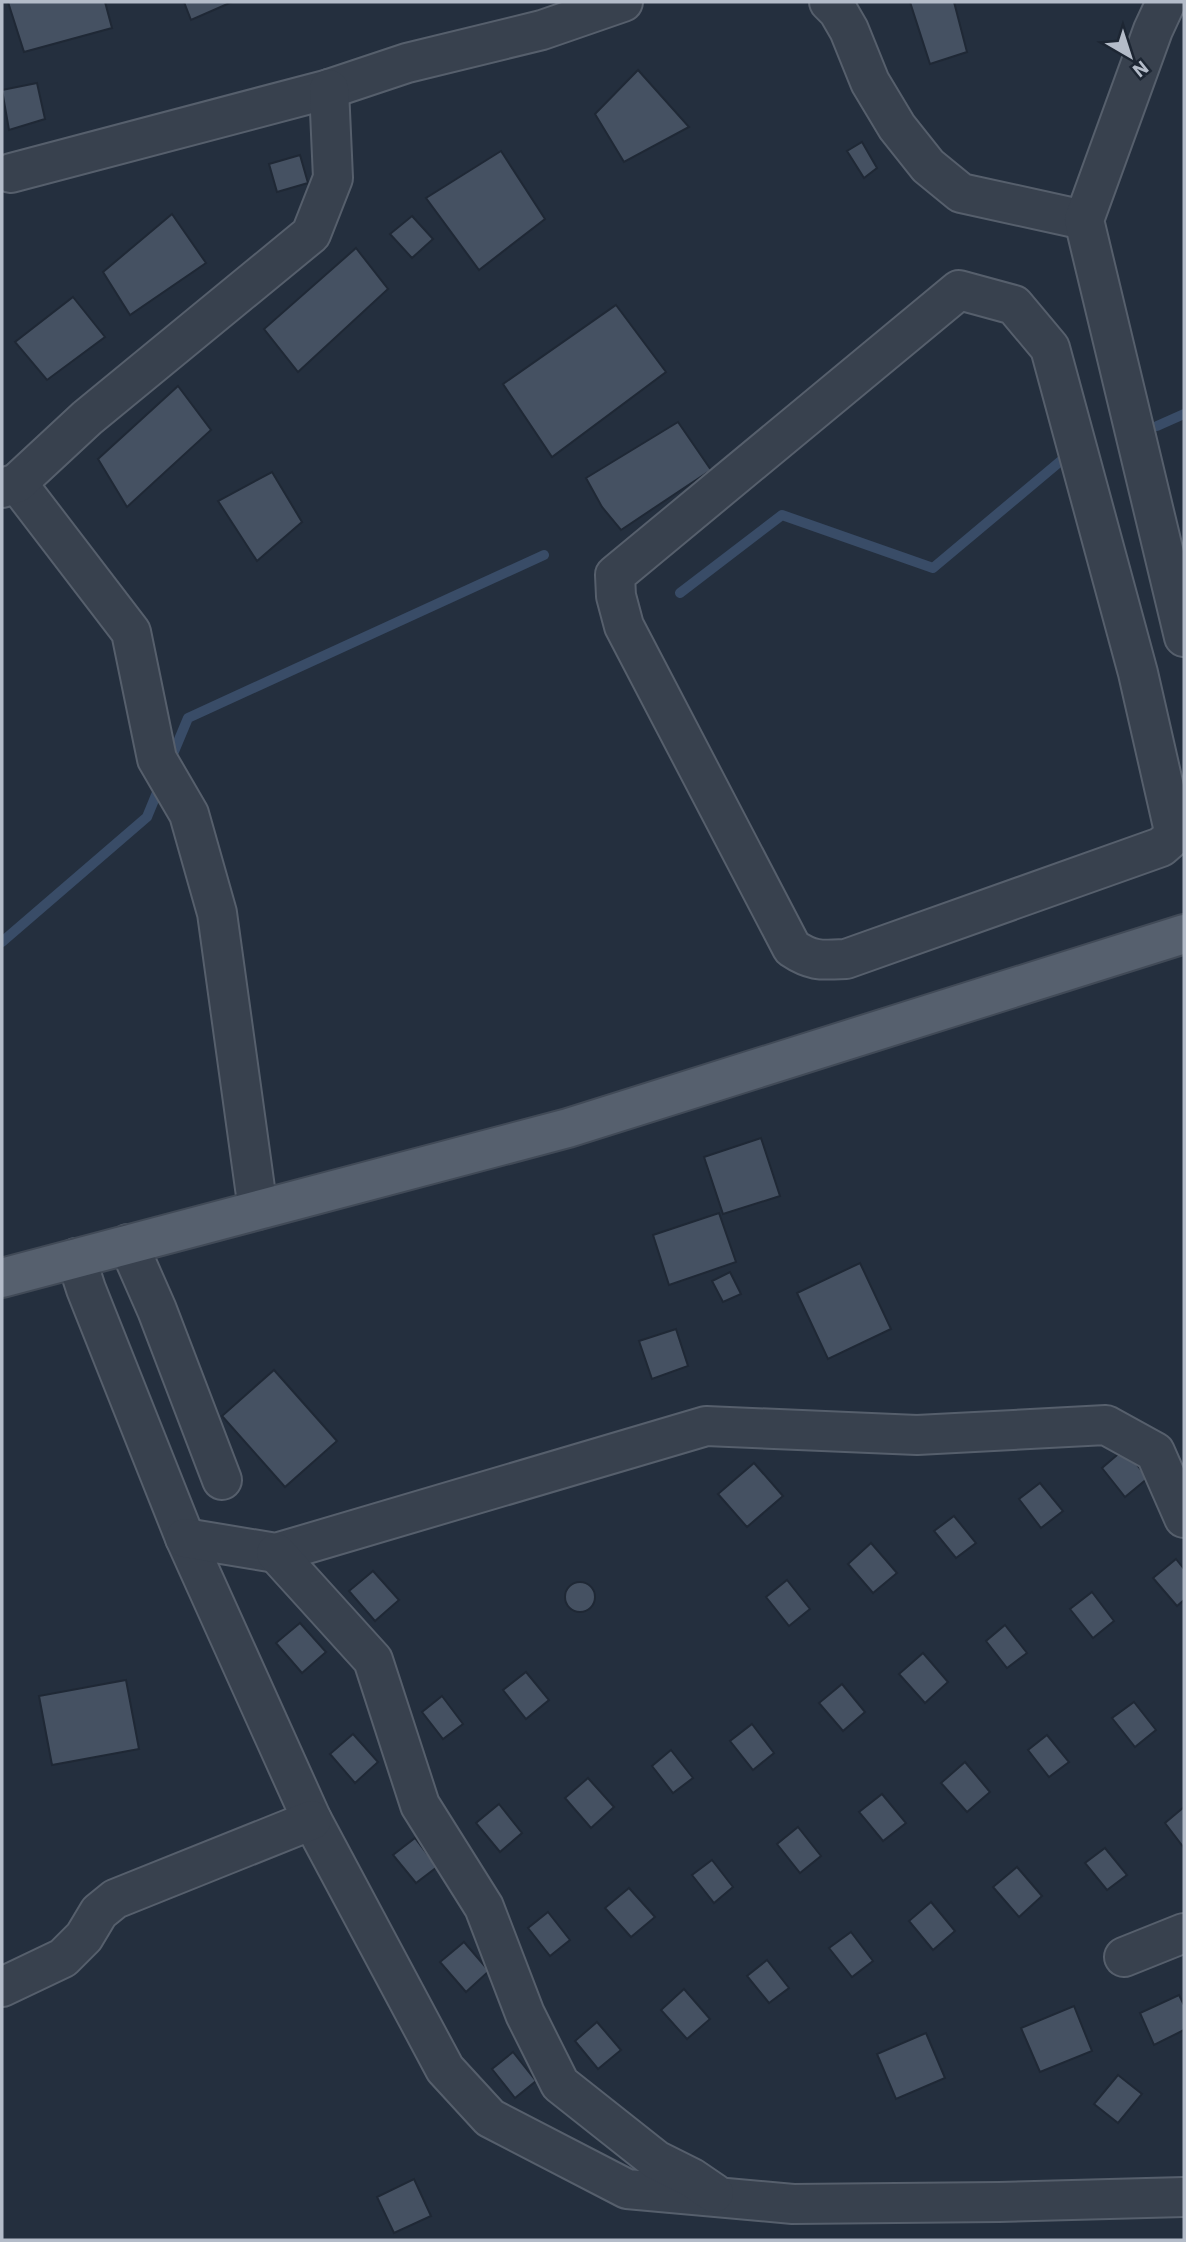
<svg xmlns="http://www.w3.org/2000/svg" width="1186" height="2242" font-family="'IBM Plex Sans',sans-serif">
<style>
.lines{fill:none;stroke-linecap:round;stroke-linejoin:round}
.stream{stroke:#394c67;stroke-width:10}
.building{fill:#455162;stroke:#1f2835;stroke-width:2}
.minor-casing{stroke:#565f6c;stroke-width:42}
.major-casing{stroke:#414a57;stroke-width:42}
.minor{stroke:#38414e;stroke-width:38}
.major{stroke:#56606e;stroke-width:38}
</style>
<rect width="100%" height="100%" fill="#242f3e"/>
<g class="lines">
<g class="stream">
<path d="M1157 426 1184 414"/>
<path d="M680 593 782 515 933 568 1069 454"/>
<path d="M170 761 188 718 544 555"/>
<path d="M2 942 147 817 161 783"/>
</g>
</g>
<g class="building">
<path d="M8 2H105L112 28 24 52Z"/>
<path d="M184 2H232L191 20Z"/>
<path d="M910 2H954L967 52 930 64Z"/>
<path d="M638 70 689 127 624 162 595 114Z"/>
<path d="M37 83 45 119 9 130 2 90Z"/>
<path d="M862 142 877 168 864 178 847 151Z"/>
<path d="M501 151 545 219 479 270 426 198Z"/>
<path d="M300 155 308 183 277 192 269 164Z"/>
<path d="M172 214 206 263 130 315 103 272Z"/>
<path d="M412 216 433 239 412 258 390 234Z"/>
<path d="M356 248 388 289 298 372 264 329Z"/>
<path d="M73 297 105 337 47 380 15 342Z"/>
<path d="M616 305 666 372 552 457 503 384Z"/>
<path d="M178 386 211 430 127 507 98 459Z"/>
<path d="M678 422 711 470 621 530 602 507 586 478Z"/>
<path d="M272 472 302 522 257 561 218 501Z"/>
<path d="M761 1138 780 1196 723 1214 704 1157Z"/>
<path d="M719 1213 736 1262 669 1285 653 1235Z"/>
<path d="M860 1263 891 1329 828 1359 797 1293Z"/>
<path d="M730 1272 741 1294 723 1302 712 1281Z"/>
<path d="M676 1329 688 1366 652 1379 639 1341Z"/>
<path d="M274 1370 337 1441 285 1487 222 1416Z"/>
<path d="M1124 1449 1148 1478 1125 1497 1102 1468Z"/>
<path d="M754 1463 783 1496 747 1527 718 1494Z"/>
<path d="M1040 1483 1063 1511 1041 1528 1019 1499Z"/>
<path d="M954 1516 976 1543 956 1558 934 1531Z"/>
<path d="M871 1543 897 1573 873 1593 848 1564Z"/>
<path d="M1176 1559 1184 1569V1600L1177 1606 1153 1578Z"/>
<path d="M373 1571 399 1600 375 1621 349 1591Z"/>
<path d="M787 1580 810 1609 789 1626 766 1597Z"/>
<circle cx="580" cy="1597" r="15"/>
<path d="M1092 1592 1114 1621 1093 1638 1070 1609Z"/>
<path d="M300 1623 326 1652 302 1673 276 1643Z"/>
<path d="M1005 1625 1027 1653 1007 1668 986 1641Z"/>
<path d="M923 1653 948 1682 925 1703 899 1674Z"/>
<path d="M526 1672 549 1700 526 1719 503 1690Z"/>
<path d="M126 1680 139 1749 52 1765 39 1696Z"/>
<path d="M842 1684 865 1712 843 1731 819 1703Z"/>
<path d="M442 1696 463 1724 443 1739 422 1712Z"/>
<path d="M1134 1702 1156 1730 1135 1747 1112 1718Z"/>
<path d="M752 1724 774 1753 753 1770 730 1741Z"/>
<path d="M353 1734 378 1762 355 1783 330 1754Z"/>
<path d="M1047 1735 1069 1762 1049 1777 1028 1750Z"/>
<path d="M671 1750 693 1778 673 1793 652 1766Z"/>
<path d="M965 1762 990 1792 967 1812 941 1783Z"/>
<path d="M588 1778 614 1807 591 1828 565 1798Z"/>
<path d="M882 1794 906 1823 883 1841 859 1812Z"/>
<path d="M499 1804 522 1833 500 1852 476 1823Z"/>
<path d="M1184 1807V1848L1165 1823Z"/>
<path d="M798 1827 821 1856 800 1873 777 1844Z"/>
<path d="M415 1838 437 1867 416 1883 393 1855Z"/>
<path d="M1105 1848 1127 1875 1107 1890 1085 1863Z"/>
<path d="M712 1860 733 1887 714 1903 692 1875Z"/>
<path d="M1017 1867 1042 1896 1019 1917 993 1887Z"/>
<path d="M629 1888 655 1917 631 1937 605 1908Z"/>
<path d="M931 1902 955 1931 933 1950 909 1921Z"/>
<path d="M548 1912 570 1940 550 1956 528 1928Z"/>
<path d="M851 1932 873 1961 852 1977 829 1948Z"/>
<path d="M464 1942 489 1971 466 1992 440 1962Z"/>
<path d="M767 1960 789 1988 769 2003 747 1976Z"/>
<path d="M684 1989 710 2019 687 2039 661 2010Z"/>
<path d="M1179 1995 1184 2005V2030L1154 2045 1140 2013Z"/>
<path d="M1074 2006 1092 2051 1040 2072 1021 2028Z"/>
<path d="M597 2022 621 2050 598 2069 575 2041Z"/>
<path d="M926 2033 945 2078 896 2099 877 2054Z"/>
<path d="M513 2052 536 2081 515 2098 492 2069Z"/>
<path d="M1118 2075 1142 2094 1118 2123 1094 2104Z"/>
<path d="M414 2179 431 2216 394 2233 377 2197Z"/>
</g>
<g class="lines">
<g class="minor-casing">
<g id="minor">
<path d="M829 2 838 11 849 30 870 82 897 127 928 166 961 193 1084 220"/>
<path d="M1166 2 1153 30 1084 220 1184 637"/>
<path d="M11 173 329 89 407 63 542 30 623 2"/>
<path d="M959 290 1014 305 1050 348 1138 673 1174 831 1169 840 1161 847 846 959C822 960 813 962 792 948L624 626 616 596 615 575Z"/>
<path d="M17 483 131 632 157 759 189 814 217 913 258 1210"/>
<path d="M2 488 17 483 87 418 311 234 333 178 329 89"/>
<path d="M128 1244 157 1310 222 1480"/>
<path d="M76 1258 86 1289 185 1538 312 1820 445 2069 490 2118 627 2189 793 2204 999 2202 1184 2197"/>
<path d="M185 1538 276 1553 706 1426 917 1435 1106 1425 1155 1452 1184 1518"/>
<path d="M276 1553 373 1660 420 1805 484 1907 525 2014 560 2084 656 2160 692 2178 714 2193"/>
<path d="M1124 1957 1184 1933"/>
<path d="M2 1987 63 1958 84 1937 99 1912 115 1899 312 1820"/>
</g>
</g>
<g class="major-casing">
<path id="major" d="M2 1278 568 1128 1184 934"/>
</g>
<use href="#minor" class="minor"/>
<use href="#major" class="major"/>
</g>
<rect width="1186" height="2242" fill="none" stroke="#b4bcc9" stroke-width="7"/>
<g transform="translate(1130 56) rotate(141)" stroke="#1d2633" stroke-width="5" paint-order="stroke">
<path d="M0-5L12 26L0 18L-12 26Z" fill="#b4bcc9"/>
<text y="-10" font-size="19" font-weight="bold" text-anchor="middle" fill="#b4bcc9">N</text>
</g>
</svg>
